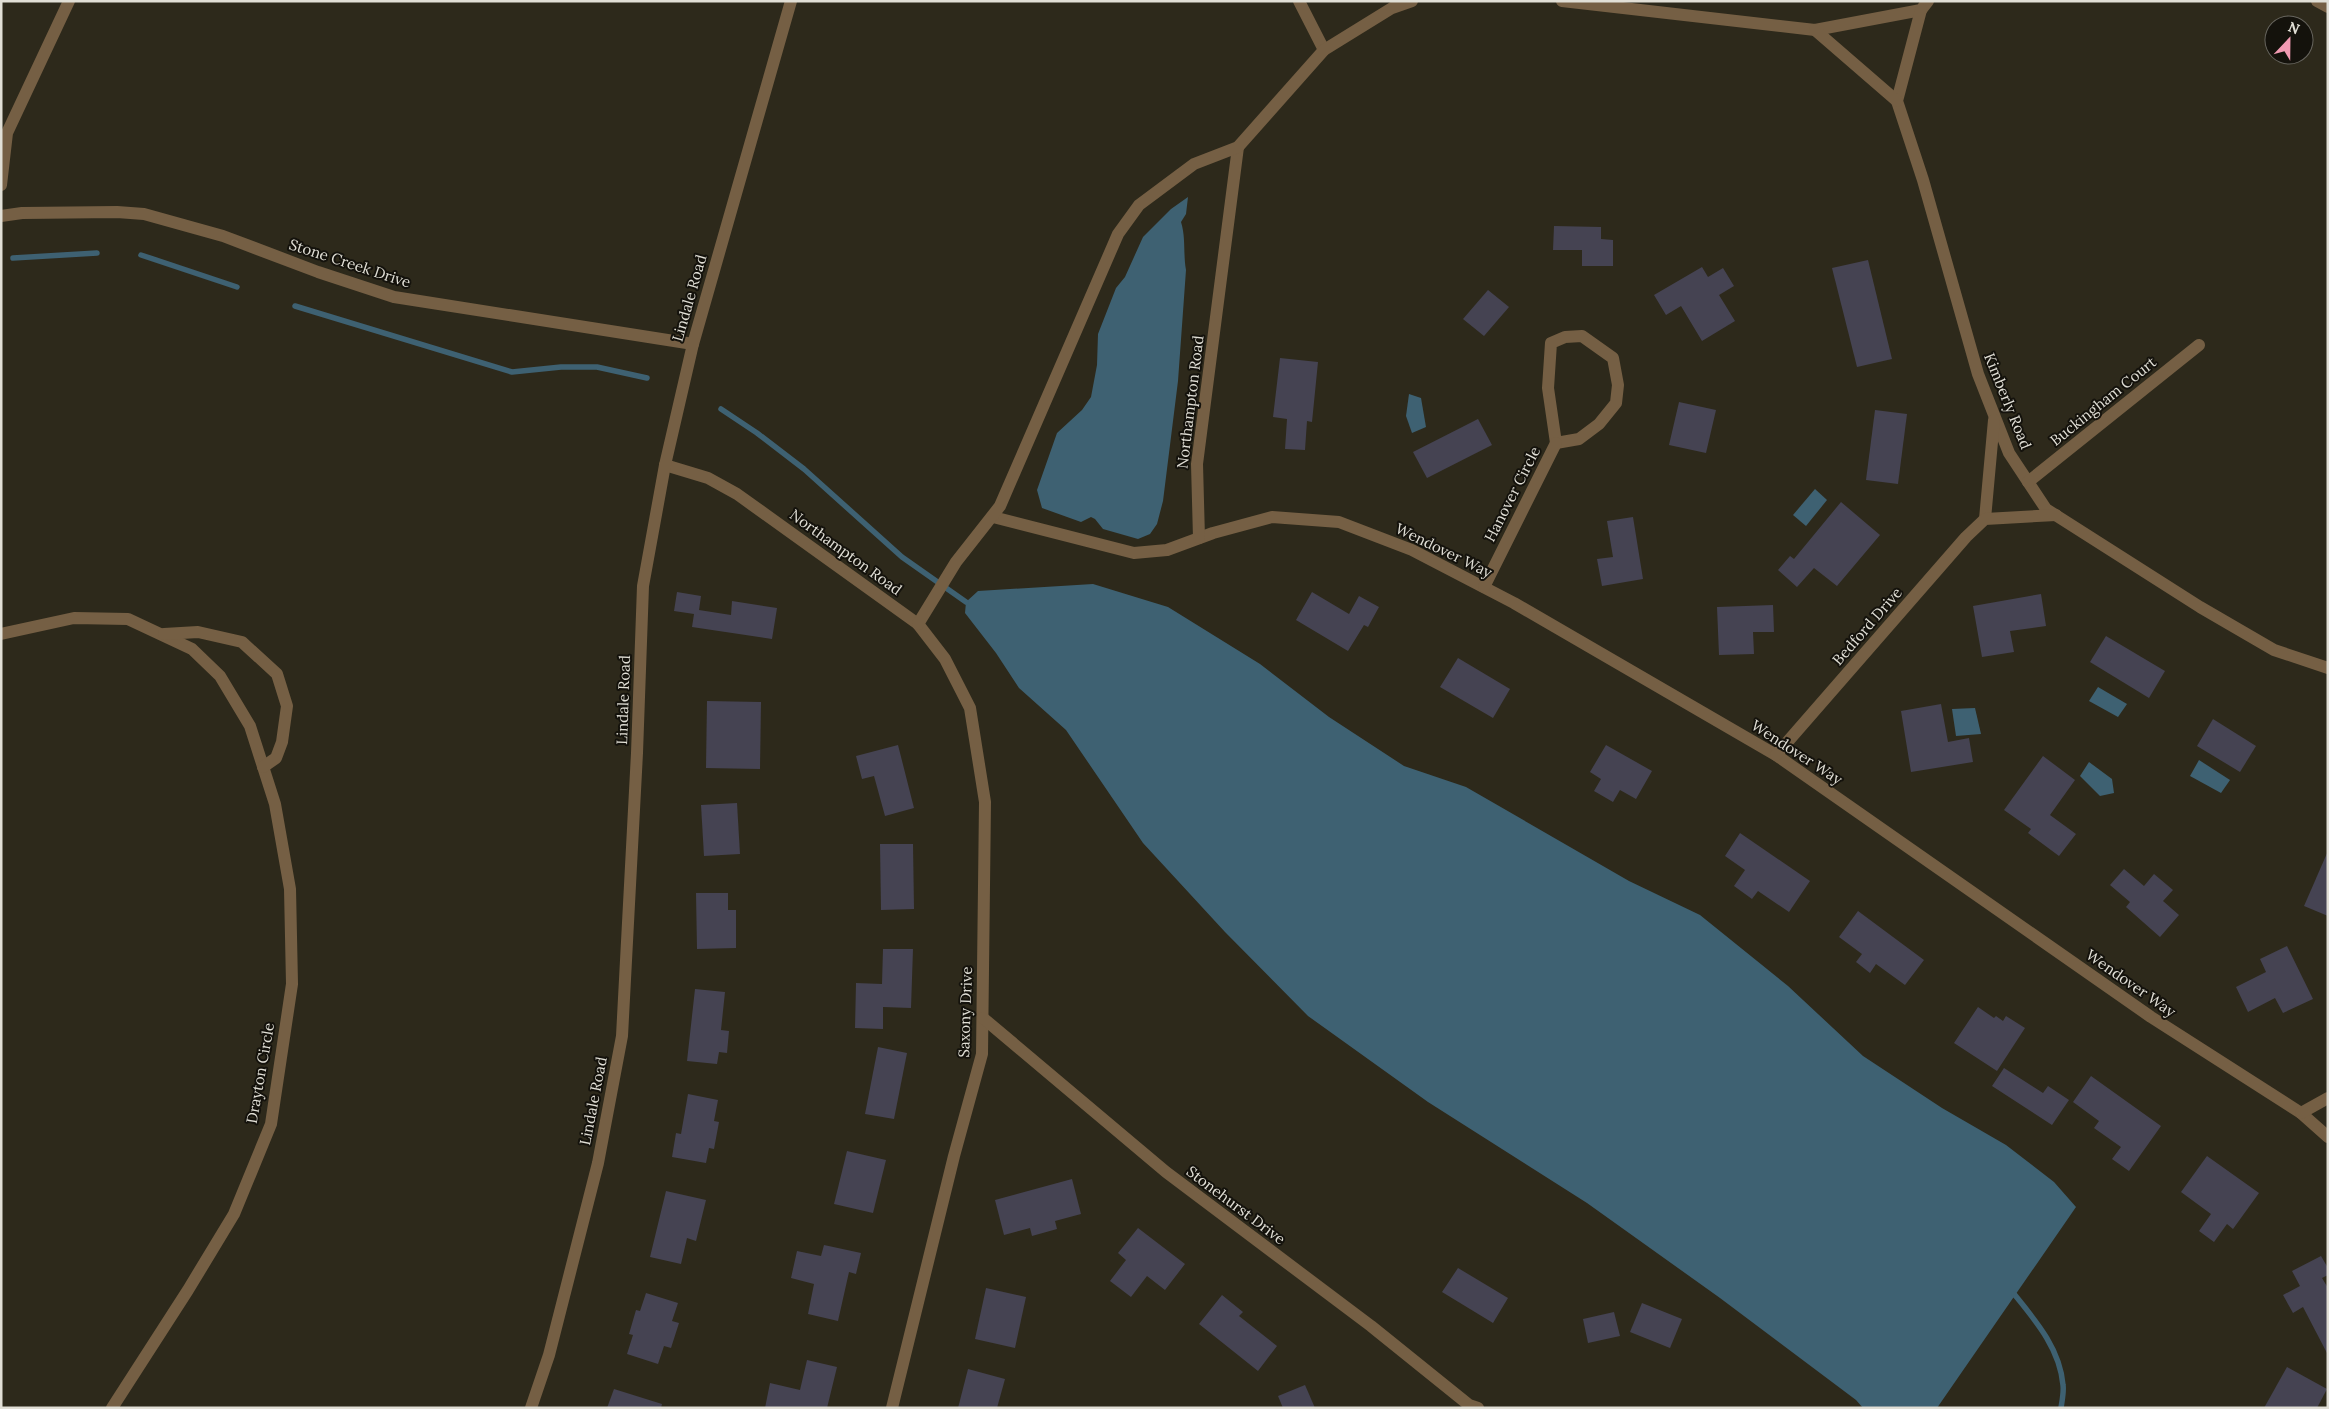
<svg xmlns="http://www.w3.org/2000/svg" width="2329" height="1409" font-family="Lora,serif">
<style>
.water{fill:#3e6172}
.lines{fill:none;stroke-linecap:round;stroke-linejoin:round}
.stream{stroke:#3e6172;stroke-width:5.5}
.building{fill:#454352}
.minor{stroke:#755f44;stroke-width:12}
.tertiary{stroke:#755f44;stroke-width:12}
.labels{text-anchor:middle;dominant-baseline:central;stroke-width:4;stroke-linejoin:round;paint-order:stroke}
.street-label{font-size:15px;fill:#e1dfd6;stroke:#14120c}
</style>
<rect width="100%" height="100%" fill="#2d291b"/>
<g class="water">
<path d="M1188 197 1186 214 1181 222C1186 238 1183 253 1186 270L1178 381 1163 501 1157 524 1150 534 1138 539 1103 529 1095 519 1091 517 1081 522 1042 508 1037 490 1057 433 1082 410 1091 397 1097 365 1098 334 1116 288 1125 277 1143 237 1171 209Z"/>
<path d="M1409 394 1421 398 1426 427 1412 433 1406 416Z"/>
<path d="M1815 489 1827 500 1806 526 1793 515Z"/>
<path d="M1093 584 1168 607 1260 664 1329 717 1404 766 1466 787 1629 881 1700 915 1788 986 1863 1056 1942 1108 2006 1145 2054 1182 2076 1207 1937 1408H1863L1856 1400 1720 1298 1587 1203 1428 1102 1308 1016 1225 932 1143 843 1066 730 1019 688 996 653 965 613 966 602 978 591Z"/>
<path d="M2098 687 2127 704 2118 717 2089 701Z"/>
<path d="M1975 708 1981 734 1956 736 1952 709Z"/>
<path d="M2199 760 2230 780 2221 793 2190 776Z"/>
<path d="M2089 762 2112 779 2114 793 2100 796 2080 776Z"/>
</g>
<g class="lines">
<g class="stream">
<path d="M141 255 237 287"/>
<path d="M13 258 97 253"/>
<path d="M295 306 512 372 561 367H597L647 378"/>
<path d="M721 409 757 433 804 469 902 557 966 602"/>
<path d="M2014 1294C2036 1321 2060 1349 2063 1385 2064 1392 2062 1401 2061 1408"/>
</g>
</g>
<g class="building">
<path d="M1554 226 1601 227V239L1613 240V266H1582V250H1553Z"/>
<path d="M1868 260 1892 359 1857 367 1832 268Z"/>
<path d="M1702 267 1708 277 1723 268 1734 286 1719 295 1735 321 1702 341 1681 306 1666 315 1654 295Z"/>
<path d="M1488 290 1509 307 1484 336 1463 319Z"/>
<path d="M1280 358 1318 362 1312 422 1307 421 1305 450 1285 449 1287 419 1273 417Z"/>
<path d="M1679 402 1716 410 1706 453 1669 445Z"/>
<path d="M1875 410 1907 414 1898 484 1866 480Z"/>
<path d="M1478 419 1492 445 1427 478 1413 452Z"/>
<path d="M1841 502 1880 535 1837 586 1814 568 1797 587 1778 570 1790 556 1794 559Z"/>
<path d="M1633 517 1643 579 1602 586 1597 559 1613 557 1607 521Z"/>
<path d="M677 592 701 596 699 610 731 615 732 601 777 608 772 639 692 627 694 614 674 611Z"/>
<path d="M1312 592 1349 614 1359 596 1379 607 1368 627 1364 625 1348 651 1296 620Z"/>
<path d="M2041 594 2046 626 2010 631 2014 652 1982 657 1973 606Z"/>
<path d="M1773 605 1774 632H1753L1754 654 1719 655 1717 607Z"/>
<path d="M2106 636 2165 671 2149 698 2090 662Z"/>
<path d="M1458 658 1510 689 1493 718 1440 687Z"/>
<path d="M707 701 761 702 760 769 706 768Z"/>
<path d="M1941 704 1948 742 1969 738 1973 762 1911 772 1901 711Z"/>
<path d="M2213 719 2256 746 2240 772 2197 746Z"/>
<path d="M898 745 914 808 885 816 874 776 862 779 856 756Z"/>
<path d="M1606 745 1652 771 1636 799 1620 790 1613 802 1594 791 1601 779 1590 772Z"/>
<path d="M2043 756 2075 780 2050 815 2076 834 2059 856 2028 833 2031 829 2004 810Z"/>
<path d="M737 803 740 854 704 856 701 805Z"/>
<path d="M1740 833 1810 881 1789 912 1758 891 1752 899 1734 886 1745 870 1725 856Z"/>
<path d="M880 844H913L914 909 881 910Z"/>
<path d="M2328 851V916L2304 906Z"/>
<path d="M2124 869 2144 886 2154 874 2173 890 2163 901 2179 915 2160 937 2126 907 2130 902 2110 885Z"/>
<path d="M696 893H728V910H736V948L697 949Z"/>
<path d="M1858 911 1924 960 1905 985 1876 964 1870 973 1856 962 1862 954 1839 937Z"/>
<path d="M2287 946 2313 999 2283 1013 2275 998 2248 1012 2236 987 2266 972 2260 959Z"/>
<path d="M883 949H913L911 1008 883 1007V1029L855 1028 856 983 882 984Z"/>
<path d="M695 989 725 992 721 1030 729 1031 727 1053 719 1052 717 1064 687 1061Z"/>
<path d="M1978 1007 1994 1018 1996 1016 2003 1021 2006 1016 2025 1028 1997 1071 1954 1043Z"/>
<path d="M878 1047 907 1053 894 1119 865 1114Z"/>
<path d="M2004 1068 2043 1093 2048 1086 2069 1100 2052 1125 1992 1086Z"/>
<path d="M2091 1076 2161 1126 2129 1171 2112 1159 2121 1147 2094 1128 2099 1121 2073 1102Z"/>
<path d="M688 1094 718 1100 714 1121 719 1122 714 1149 709 1148 706 1163 672 1157 676 1133 681 1134Z"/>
<path d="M847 1151 886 1160 873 1213 834 1204Z"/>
<path d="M2207 1156 2259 1193 2233 1229 2227 1224 2214 1242 2199 1231 2211 1214 2181 1192Z"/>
<path d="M1072 1179 1081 1214 1055 1221 1057 1229 1032 1236 1030 1228 1004 1235 995 1200Z"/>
<path d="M666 1191 706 1200 696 1241 687 1238 681 1264 650 1257Z"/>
<path d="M1138 1228 1185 1264 1165 1290 1147 1276 1131 1297 1110 1281 1126 1260 1118 1253Z"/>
<path d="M824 1245 861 1253 856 1274 849 1272 838 1321 808 1314 814 1284 791 1278 797 1251 821 1256Z"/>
<path d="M2321 1256 2328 1268V1275L2322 1278 2328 1288V1355L2303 1307 2293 1313 2283 1295 2300 1286 2292 1271Z"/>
<path d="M1458 1268 1508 1298 1493 1323 1442 1292Z"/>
<path d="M986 1288 1026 1297 1015 1348 975 1339Z"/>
<path d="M646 1293 678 1303 672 1321 679 1323 671 1348 664 1346 658 1364 627 1354 633 1335 629 1334 636 1310 640 1311Z"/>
<path d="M1222 1295 1243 1312 1239 1316 1277 1346 1258 1371 1199 1324Z"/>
<path d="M1642 1303 1682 1319 1670 1348 1630 1332Z"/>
<path d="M1614 1312 1620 1336 1588 1343 1583 1319Z"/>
<path d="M807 1360 837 1367 827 1408H765L770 1383 800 1390Z"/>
<path d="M2287 1367 2327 1389 2317 1408H2264Z"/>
<path d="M968 1369 1005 1379 997 1408H958Z"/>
<path d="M1305 1385 1315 1408H1283L1278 1396Z"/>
<path d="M614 1389 662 1404 661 1408H607Z"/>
</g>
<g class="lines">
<g class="minor">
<path d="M1299 1 1324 50"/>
<path d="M1562 1 1815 30 1921 10 1928 1"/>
<path d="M2317 1 2328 7"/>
<path d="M1921 10 1897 101 1923 180 1978 374 2009 453 2046 509 2200 607 2274 650 2328 668"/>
<path d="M1815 30 1897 101"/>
<path d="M1 185 7 133 69 1"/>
<path d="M1 216 22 213 117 212 144 214 223 236 318 272 394 297 693 344"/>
<path d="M1582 336 1613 358 1618 385 1616 403 1599 424 1579 439 1556 443 1548 388 1551 343 1565 337Z"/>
<path d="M665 465 708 478 737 494 918 624 945 659 970 708 985 802 982 1054 954 1156 892 1408"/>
<path d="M2028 482 2199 345"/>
<path d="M993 517 1134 553 1167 550 1213 533 1272 517 1339 522 1412 550 1514 603 1776 755 2151 1017 2301 1113 2328 1137"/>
<path d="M1985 519 1994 420"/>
<path d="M1199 538 1197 464 1238 147"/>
<path d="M1484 587 1556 443"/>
<path d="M918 624 956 562 1000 506 1118 234 1139 205 1194 164 1238 147 1324 50 1392 8 1412 1"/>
<path d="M1 634 74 618 128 619 192 649 220 676 250 726 275 804 290 889 292 984 271 1124 234 1214 188 1290 112 1408"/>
<path d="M164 634 198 632 242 642 277 674 287 706 282 742 276 758 263 767"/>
<path d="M1776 755 1966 537 1985 519 2056 515"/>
<path d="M983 1018 1166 1172 1371 1326 1469 1405 1478 1408"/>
<path d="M2301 1113 2328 1098"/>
</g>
<path class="tertiary" d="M531 1408 549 1355 598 1163 622 1036 637 753 643 586 665 465 693 344 791 1"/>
</g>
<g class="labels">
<g class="street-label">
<text transform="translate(350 263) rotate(18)">Stone Creek Drive</text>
<text transform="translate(689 298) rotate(-74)">Lindale Road</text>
<text transform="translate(2008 401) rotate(68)">Kimberly Road</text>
<text transform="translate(2103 401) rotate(-39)">Buckingham Court</text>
<text transform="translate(1190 402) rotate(-83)">Northampton Road</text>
<text transform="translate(1512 494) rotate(-63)">Hanover Circle</text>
<text transform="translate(1444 550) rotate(26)">Wendover Way</text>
<text transform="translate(846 552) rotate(36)">Northampton Road</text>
<text transform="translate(1867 626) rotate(-49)">Bedford Drive</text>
<text transform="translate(623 700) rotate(-88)">Lindale Road</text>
<text transform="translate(1797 752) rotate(33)">Wendover Way</text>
<text transform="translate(2131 983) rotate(35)">Wendover Way</text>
<text transform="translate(965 1012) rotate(-88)">Saxony Drive</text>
<text transform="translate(260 1073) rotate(-80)">Drayton Circle</text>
<text transform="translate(593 1101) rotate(-79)">Lindale Road</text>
<text transform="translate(1236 1205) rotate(37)">Stonehurst Drive</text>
</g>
</g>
<rect width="2329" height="1409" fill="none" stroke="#e1dfd6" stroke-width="5"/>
<g transform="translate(2289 40) rotate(22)"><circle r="24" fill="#14120c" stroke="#66645d"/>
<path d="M0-4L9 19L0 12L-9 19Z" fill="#f19ab2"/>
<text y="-8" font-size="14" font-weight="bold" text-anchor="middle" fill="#e1dfd6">N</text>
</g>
</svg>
